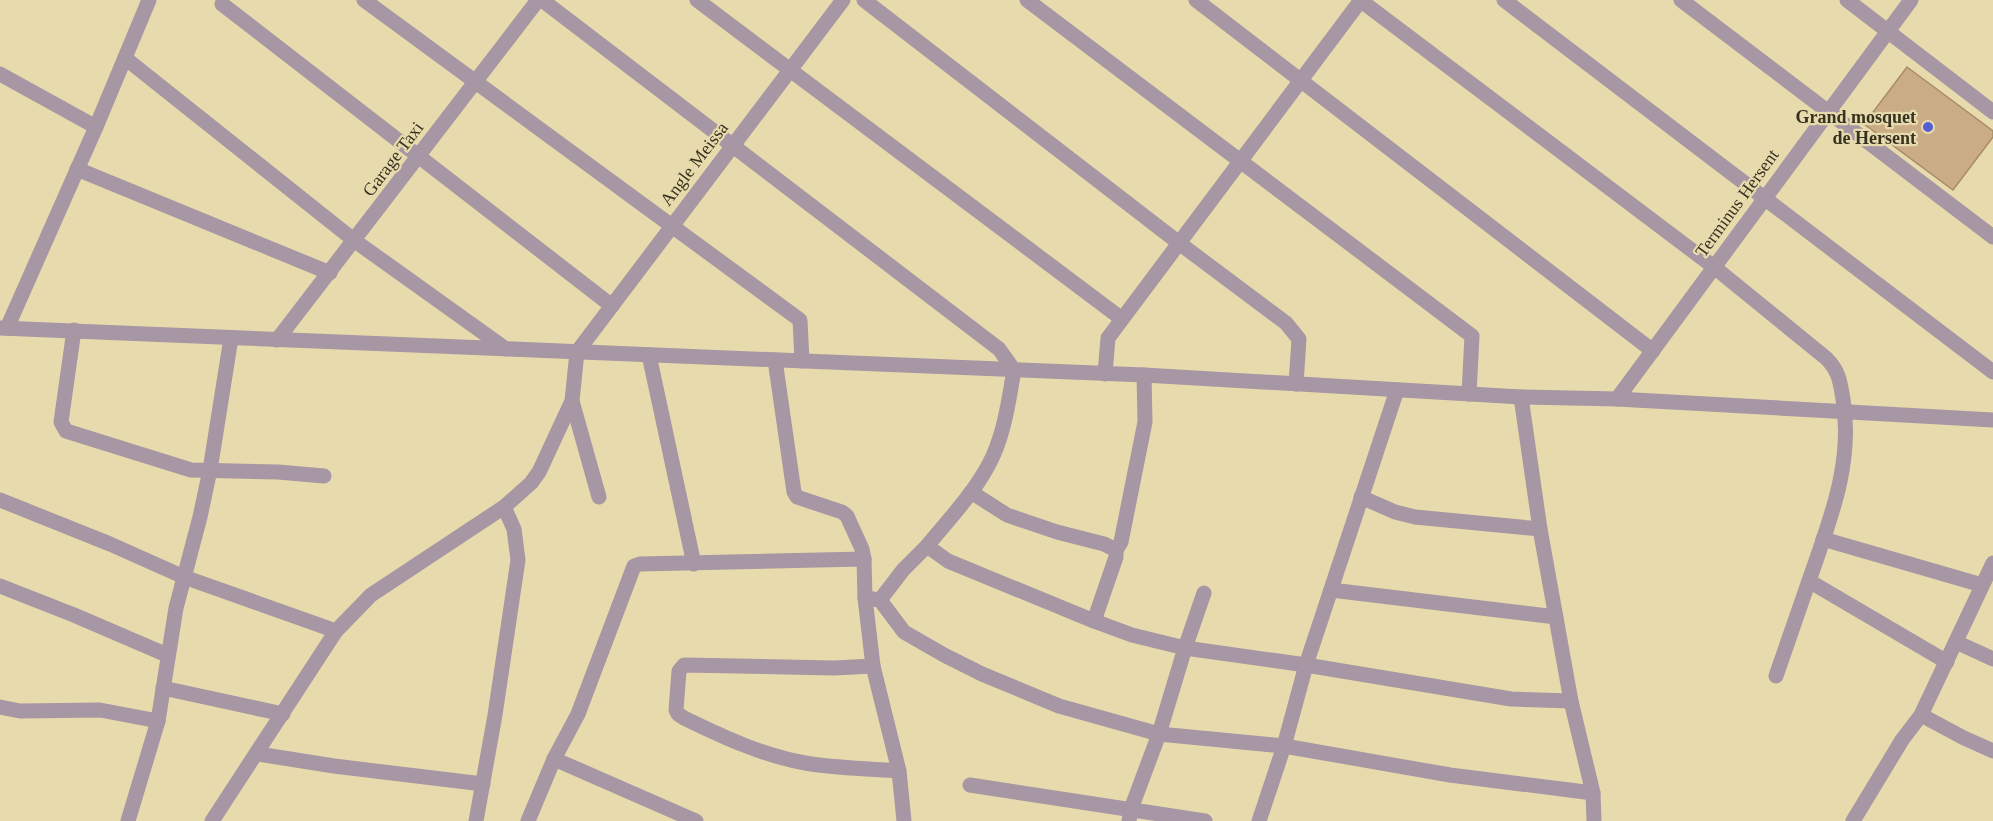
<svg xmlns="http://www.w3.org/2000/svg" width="1993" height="821" font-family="Georgia,serif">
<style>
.building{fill:#caad87;stroke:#a88c66;stroke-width:1.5}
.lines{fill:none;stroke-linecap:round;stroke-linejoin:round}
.minor{stroke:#a796a3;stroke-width:15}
.poi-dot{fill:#535dd4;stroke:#e7dbad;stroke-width:2}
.labels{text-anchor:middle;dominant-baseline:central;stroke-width:4.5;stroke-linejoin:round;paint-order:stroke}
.poi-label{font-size:18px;font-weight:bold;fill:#373220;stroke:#e7dbad;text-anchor:end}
.street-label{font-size:18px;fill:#373220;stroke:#e7dbad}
</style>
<rect width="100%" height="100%" fill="#e7dbad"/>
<path class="building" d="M1907 67 1993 131V137L1953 190 1864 124Z"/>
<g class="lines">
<g class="minor">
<path d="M364 0 800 320 802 361"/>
<path d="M542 0 999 349 1014 370C1009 399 1005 429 993 456 978 489 950 518 927 546"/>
<path d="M697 0 1122 319"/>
<path d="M864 0 1179 243 1286 323 1299 339 1296 384"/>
<path d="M1027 0 1472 336 1469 394"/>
<path d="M1196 0 1653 351"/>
<path d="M1360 0 1714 267 1826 358C1839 371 1840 381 1843 399 1853 460 1832 515 1812 572 1800 607 1788 641 1776 676"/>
<path d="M1504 0 1993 372"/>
<path d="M1681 0 1993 237"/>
<path d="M1847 0 1993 112"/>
<path d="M222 4 612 306"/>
<path d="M125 58 355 241 506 349"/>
<path d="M0 74 96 127"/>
<path d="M77 169 330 273"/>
<path d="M0 328 1144 375 1521 397 1617 399 1993 420"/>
<path d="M7 328 96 127 149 0"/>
<path d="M74 330 61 422 66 431 191 470 278 472 324 476"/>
<path d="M277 340 538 0"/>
<path d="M649 355 694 564"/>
<path d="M775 360 794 492 797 497 842 512 847 516 862 549 864 559 865 598 873 666 899 771 904 821"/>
<path d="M1105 374 1108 338 1361 0"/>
<path d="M1521 397 1540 529 1571 701 1593 793 1594 821"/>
<path d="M1617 399 1911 0"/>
<path d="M572 401 599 497"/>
<path d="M971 492 1007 515 1057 532 1104 544 1116 550V557L1094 621"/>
<path d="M1361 497 1395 512 1415 517 1540 529"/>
<path d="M0 500 110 544 184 577 336 631"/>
<path d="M1823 539 1982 585"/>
<path d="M1116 550 1121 542 1145 422 1144 375"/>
<path d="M1809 581 1947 662"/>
<path d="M0 586 74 615 167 655"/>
<path d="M1331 590 1556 617"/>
<path d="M865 598 880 600 904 632 944 655 982 674 1059 706 1159 734 1284 746 1450 775 1593 793"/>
<path d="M880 600 903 570 927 546 948 561 1094 621 1132 635 1185 648 1306 665 1511 699 1571 701"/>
<path d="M1956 642 1993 659"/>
<path d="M873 666 834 668 684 665 679 671 676 710 678 714 684 718C725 738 766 757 811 764 840 768 870 769 899 771"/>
<path d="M163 688 283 714"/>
<path d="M0 707 20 711 100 710 158 721"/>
<path d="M1921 715 1964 738 1993 751"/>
<path d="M258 754 334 766 483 784"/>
<path d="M554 759 696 821"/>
<path d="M970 785 1205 821"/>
<path d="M128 821 158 721 176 608 200 517 210 470 231 338"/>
<path d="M212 821 336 631 371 595 504 507 531 483 539 472 572 401 577 352 843 0"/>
<path d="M476 821 495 715 518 560 514 529 504 507"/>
<path d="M528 821 554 759 578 714 634 566 640 564 864 559"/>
<path d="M1129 821 1131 809 1159 734 1185 648 1204 593"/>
<path d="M1259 821 1284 746 1306 665 1397 390"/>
<path d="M1853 821 1902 740 1921 715 1993 563"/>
</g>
</g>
<circle class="poi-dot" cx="1928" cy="127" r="6"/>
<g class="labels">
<g class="poi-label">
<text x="1916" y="117">Grand mosquet<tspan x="1916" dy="21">de Hersent</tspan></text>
</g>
<g class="street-label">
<text transform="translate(393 159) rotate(-53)">Garage Taxi</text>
<text transform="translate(694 164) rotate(-53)">Angle Meissa</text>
<text transform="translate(1737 203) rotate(-54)">Terminus Hersent</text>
</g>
</g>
</svg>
